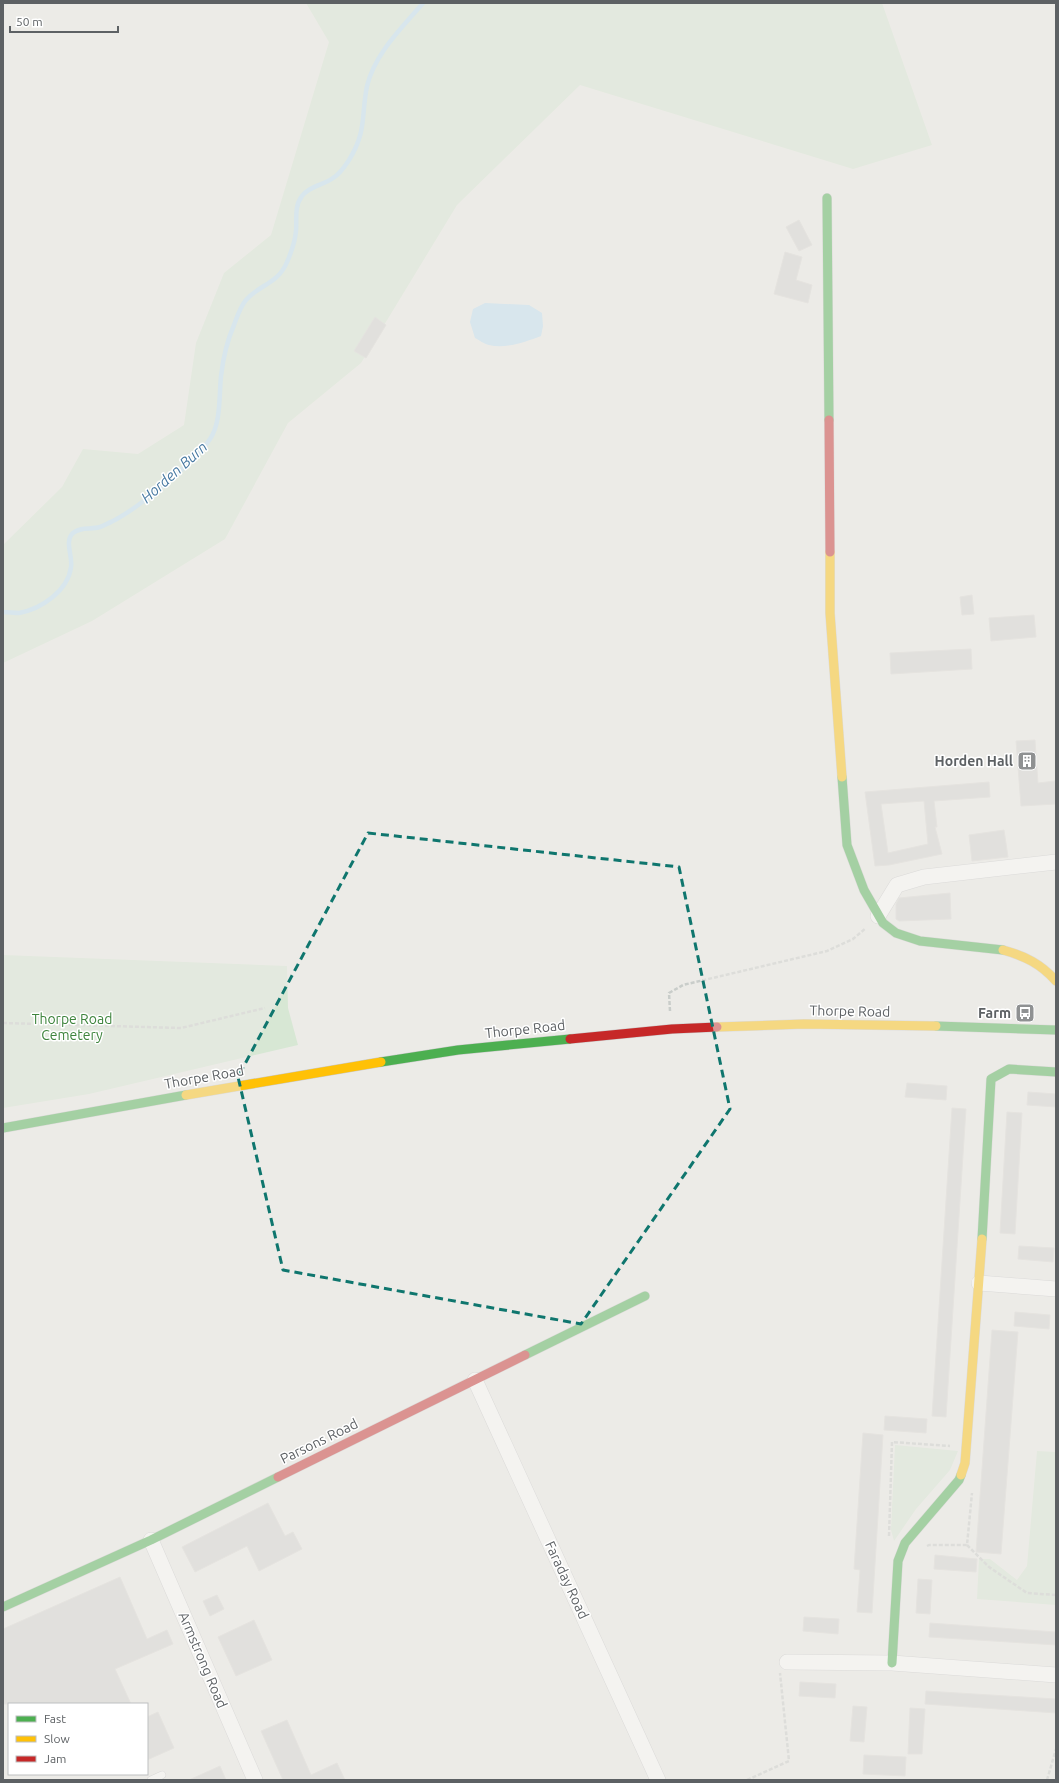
<svg xmlns="http://www.w3.org/2000/svg" width="1059" height="1783" font-family="Ubuntu,sans-serif">
<style>
.green{fill:#d7e7d4}
.water{fill:#bee0f3}
.lines{fill:none;stroke-linecap:round;stroke-linejoin:round}
.stream{stroke:#bee0f3;stroke-width:4.5}
.building{fill:#d3d2d0;stroke:#dbdad6;fill-rule:evenodd}
.lane-casing{stroke:#c6c7c7;stroke-width:8}
.street-casing{stroke:#c6c7c7;stroke-width:16}
.fast-casing{stroke:#c9c9c9;stroke-width:10}
.slow-casing{stroke:#c9c9c9;stroke-width:10}
.jam-casing{stroke:#c9c9c9;stroke-width:10}
.path{stroke:#c9cdca;stroke-width:2.5;stroke-dasharray:4 2;stroke-linecap:butt}
.lane{stroke:#fcfcfb;stroke-width:7}
.street{stroke:#fcfcfb;stroke-width:15}
.fast{stroke:#4caf50;stroke-width:9}
.slow{stroke:#ffc107;stroke-width:9}
.jam{stroke:#c62828;stroke-width:9}
.marked{fill:none;stroke:#0f766e;stroke-width:3;stroke-dasharray:8 5;stroke-linejoin:round}
.labels{text-anchor:middle;dominant-baseline:central;stroke-width:3;stroke-linejoin:round;paint-order:stroke}
.poi-label{font-size:14px;font-weight:bold;fill:#5d6164;stroke:#fff;text-anchor:end}
.street-label{font-size:14px;fill:#5d6164;stroke:#fff}
.park-label{font-size:14px;fill:#3e843d;stroke:#fff}
.water-label{font-size:15px;font-style:italic;fill:#4678a1;stroke:#fff}
</style>
<rect width="100%" height="100%" fill="#ecebe7"/>
<g class="green">
<path d="M306 3H882L932 145 853 169 580 85 457 205 361 363 288 423 225 539 92 621 3 663V545L62 487 83 449 138 454 184 425 196 343 224 273 271 235 329 42Z"/>
<path d="M3 955 287 966 288 1008 298 1045 89 1094 3 1108Z"/>
<path d="M895 1445 958 1451 950 1470 916 1509 894 1541 891 1530Z"/>
<path d="M1037 1451 1056 1452V1605L977 1599 979 1559H990L1017 1580 1027 1566Z"/>
</g>
<path class="water" d="M485 303 529 305 542 313 543 326 541 336C525 342 506 349 489 345 484 344 479 340 475 338L470 322 473 309Z"/>
<g class="lines">
<path class="stream" d="M3 612C8 612 14 613 19 613 41 609 68 591 71 567 73 557 64 541 73 533 81 526 91 530 100 527 104 526 108 523 111 522 136 510 195 462 210 439 221 423 219 396 221 376 223 359 227 341 234 325 237 317 240 307 246 300 260 284 278 284 287 262 291 253 295 241 296 231 297 220 294 206 302 196 309 186 324 185 333 178 340 174 345 166 349 160 367 131 361 116 367 86 375 53 402 28 423 3"/>
</g>
<g class="building">
<path d="M799 220 812 245 799 251 786 227Z"/>
<path d="M785 252 802 257 796 280 812 285 808 303 774 294Z"/>
<path d="M375 317 386 325 366 358 354 351Z"/>
<path d="M972 595 974 614 962 615 960 597Z"/>
<path d="M1034 615 1036 637 991 641 989 618Z"/>
<path d="M971 649 972 669 891 674 890 653Z"/>
<path d="M1035 740 1038 783 1055 781 1056 804 1021 806 1016 741Z"/>
<path d="M989 782 990 797 934 801 937 827H935L942 854 889 865 875 866 865 792ZM924 801 928 844 888 853 881 804Z"/>
<path d="M1004 830 1008 857 972 861 969 835Z"/>
<path d="M950 893 951 919 899 921 896 919V904L899 898Z"/>
<path d="M907 1083 947 1086 946 1100 905 1097Z"/>
<path d="M1028 1092 1056 1094V1107L1027 1105Z"/>
<path d="M952 1108 966 1109 946 1417 932 1416Z"/>
<path d="M1007 1112 1022 1113 1015 1234 1000 1233Z"/>
<path d="M1019 1246 1054 1248 1053 1262 1018 1259Z"/>
<path d="M1015 1312 1050 1315 1049 1329 1014 1326Z"/>
<path d="M992 1330 1018 1332 1001 1554 976 1552Z"/>
<path d="M885 1416 927 1419 926 1433 884 1430Z"/>
<path d="M863 1433 883 1435 872 1613 857 1612 860 1570 854 1569Z"/>
<path d="M268 1503 285 1536 293 1532 302 1549 259 1571 247 1546 195 1572 182 1547Z"/>
<path d="M935 1555 977 1559 976 1572 934 1569Z"/>
<path d="M120 1577 147 1639 167 1630 173 1644 115 1669 131 1704H3V1629Z"/>
<path d="M918 1579 932 1580 930 1614 916 1613Z"/>
<path d="M217 1595 224 1609 210 1616 203 1601Z"/>
<path d="M804 1617 839 1619 838 1634 803 1631Z"/>
<path d="M254 1620 272 1660 236 1676 218 1637Z"/>
<path d="M930 1623 1056 1632V1645L929 1637Z"/>
<path d="M800 1682 836 1684 835 1698 799 1696Z"/>
<path d="M926 1691 1056 1699V1713L925 1704Z"/>
<path d="M853 1706 867 1707 864 1742 850 1741Z"/>
<path d="M910 1708 925 1709 922 1754H908Z"/>
<path d="M158 1712 174 1748 147 1760V1717Z"/>
<path d="M287 1720 311 1775 337 1763 345 1780H283L261 1731Z"/>
<path d="M864 1755 906 1757 905 1776 863 1774Z"/>
<path d="M220 1766 226 1780H189Z"/>
</g>
<g class="lines">
<g class="lane-casing">
<path id="lane" d="M151 1780 162 1775"/>
</g>
<g class="street-casing">
<g id="street">
<path d="M878 916 897 885 924 877 1056 862"/>
<path d="M979 1283 1056 1289"/>
<path d="M475 1380 658 1780"/>
<path d="M151 1540 255 1780"/>
<path d="M787 1662 892 1663 1056 1675"/>
</g>
</g>
<g class="fast-casing">
<g id="fast">
<path d="M827 198 829 420"/>
<path d="M842 777 847 845 864 890 883 923 896 933 920 941 1003 950"/>
<path d="M936 1026 1056 1030"/>
<path d="M381 1062 458 1050 570 1039"/>
<path d="M3 1128 186 1095"/>
<path d="M982 1239 991 1079 1009 1069 1056 1072"/>
<path d="M525 1355 645 1296"/>
<path d="M3 1607 151 1540 278 1477"/>
<path d="M892 1663 898 1561 905 1543 959 1480 961 1475"/>
</g>
</g>
<g class="slow-casing">
<g id="slow">
<path d="M830 552V613L842 777"/>
<path d="M1003 950C1025 956 1041 964 1056 981"/>
<path d="M717 1027 804 1024 936 1026"/>
<path d="M186 1095 381 1062"/>
<path d="M961 1475 965 1463 982 1239"/>
</g>
</g>
<g class="jam-casing">
<g id="jam">
<path d="M829 420 830 552"/>
<path d="M570 1039 672 1029 717 1027"/>
<path d="M278 1477 525 1355"/>
</g>
</g>
<g class="path">
<path d="M670 1011 669 993 683 985 827 951 853 939 866 928"/>
<path d="M3 1023 181 1028 265 1008"/>
<path d="M889 1536 892 1442 950 1446"/>
<path d="M967 1545 989 1567 1027 1593 1056 1595"/>
<path d="M927 1546 929 1545H967L972 1493"/>
<path d="M747 1780 789 1761 780 1673"/>
<path d="M1047 1780 1056 1749"/>
</g>
<use href="#lane" class="lane"/>
<use href="#street" class="street"/>
<use href="#fast" class="fast"/>
<use href="#slow" class="slow"/>
<use href="#jam" class="jam"/>
</g>
<path d="M0 0H1059V1783H0ZM368 833 679 867 730 1109 581 1324 283 1270 238 1077Z" fill="#ecebe7" fill-opacity=".55" fill-rule="evenodd"/>
<path class="marked" d="M368 833 679 867 730 1109 581 1324 283 1270 238 1077Z"/>
<defs>
<g id="building-square" transform="scale(1)"><rect x="-9" y="-9" width="18" height="18" rx="4" fill="#8f9192" stroke="#fff"/><path d="M-4-6H4V6H1V3H-1V6H-4ZM-2.5-4.3h1.7v1.8h-1.7ZM.8-4.3h1.7v1.8H.8ZM-2.5-1h1.7V.8h-1.7ZM.8-1h1.7V.8H.8Z" fill="#fff"/></g>
<g id="bus-square" transform="scale(1)"><rect x="-9" y="-9" width="18" height="18" rx="4" fill="#8f9192" stroke="#fff"/><path d="M-5-6H5V4H4V6H2V4H-2V6H-4V4H-5ZM-3.5-4V0h7V-4ZM-3.5 1.2v1.5H-2V1.2ZM2 1.2v1.5H3.5V1.2Z" fill="#fff"/></g>
</defs>
<g fill-rule="evenodd">
<use href="#building-square" x="1027" y="761"/>
<use href="#bus-square" x="1025" y="1013"/>
</g>
<g class="labels">
<g class="poi-label">
<text x="1013" y="761">Horden Hall</text>
<text x="1011" y="1013">Farm</text>
</g>
<g class="street-label">
<text transform="translate(850 1011) rotate(1)">Thorpe Road</text>
<text transform="translate(525 1029) rotate(-6)">Thorpe Road</text>
<text transform="translate(204 1077) rotate(-10)">Thorpe Road</text>
<text transform="translate(319 1441) rotate(-26)">Parsons Road</text>
<text transform="translate(567 1580) rotate(65)">Faraday Road</text>
<text transform="translate(203 1660) rotate(67)">Armstrong Road</text>
</g>
<g class="park-label">
<text x="72" y="1019">Thorpe Road<tspan x="72" dy="16">Cemetery</tspan></text>
</g>
<g class="water-label">
<text transform="translate(174 472) rotate(-42)">Horden Burn</text>
</g>
</g>
<rect width="1059" height="1783" fill="none" stroke="#5d6164" stroke-width="8"/>
<rect x="8" y="1703" width="140" height="72" fill="#ffffff" stroke="#bec0c1"/>
<rect x="16" y="1716" width="20" height="6" fill="#4caf50" stroke="#bec0c1"/>
<text x="44" y="1723" font-size="12" fill="#5d6164">Fast</text>
<rect x="16" y="1736" width="20" height="6" fill="#ffc107" stroke="#bec0c1"/>
<text x="44" y="1743" font-size="12" fill="#5d6164">Slow</text>
<rect x="16" y="1756" width="20" height="6" fill="#c62828" stroke="#bec0c1"/>
<text x="44" y="1763" font-size="12" fill="#5d6164">Jam</text>
<path d="M10 26v6h108v-6" fill="none" stroke="#5d6164" stroke-width="2"/>
<text x="16" y="26" font-size="12" fill="#5d6164" stroke="#ffffff" stroke-width="3" paint-order="stroke">50 m</text>
</svg>
